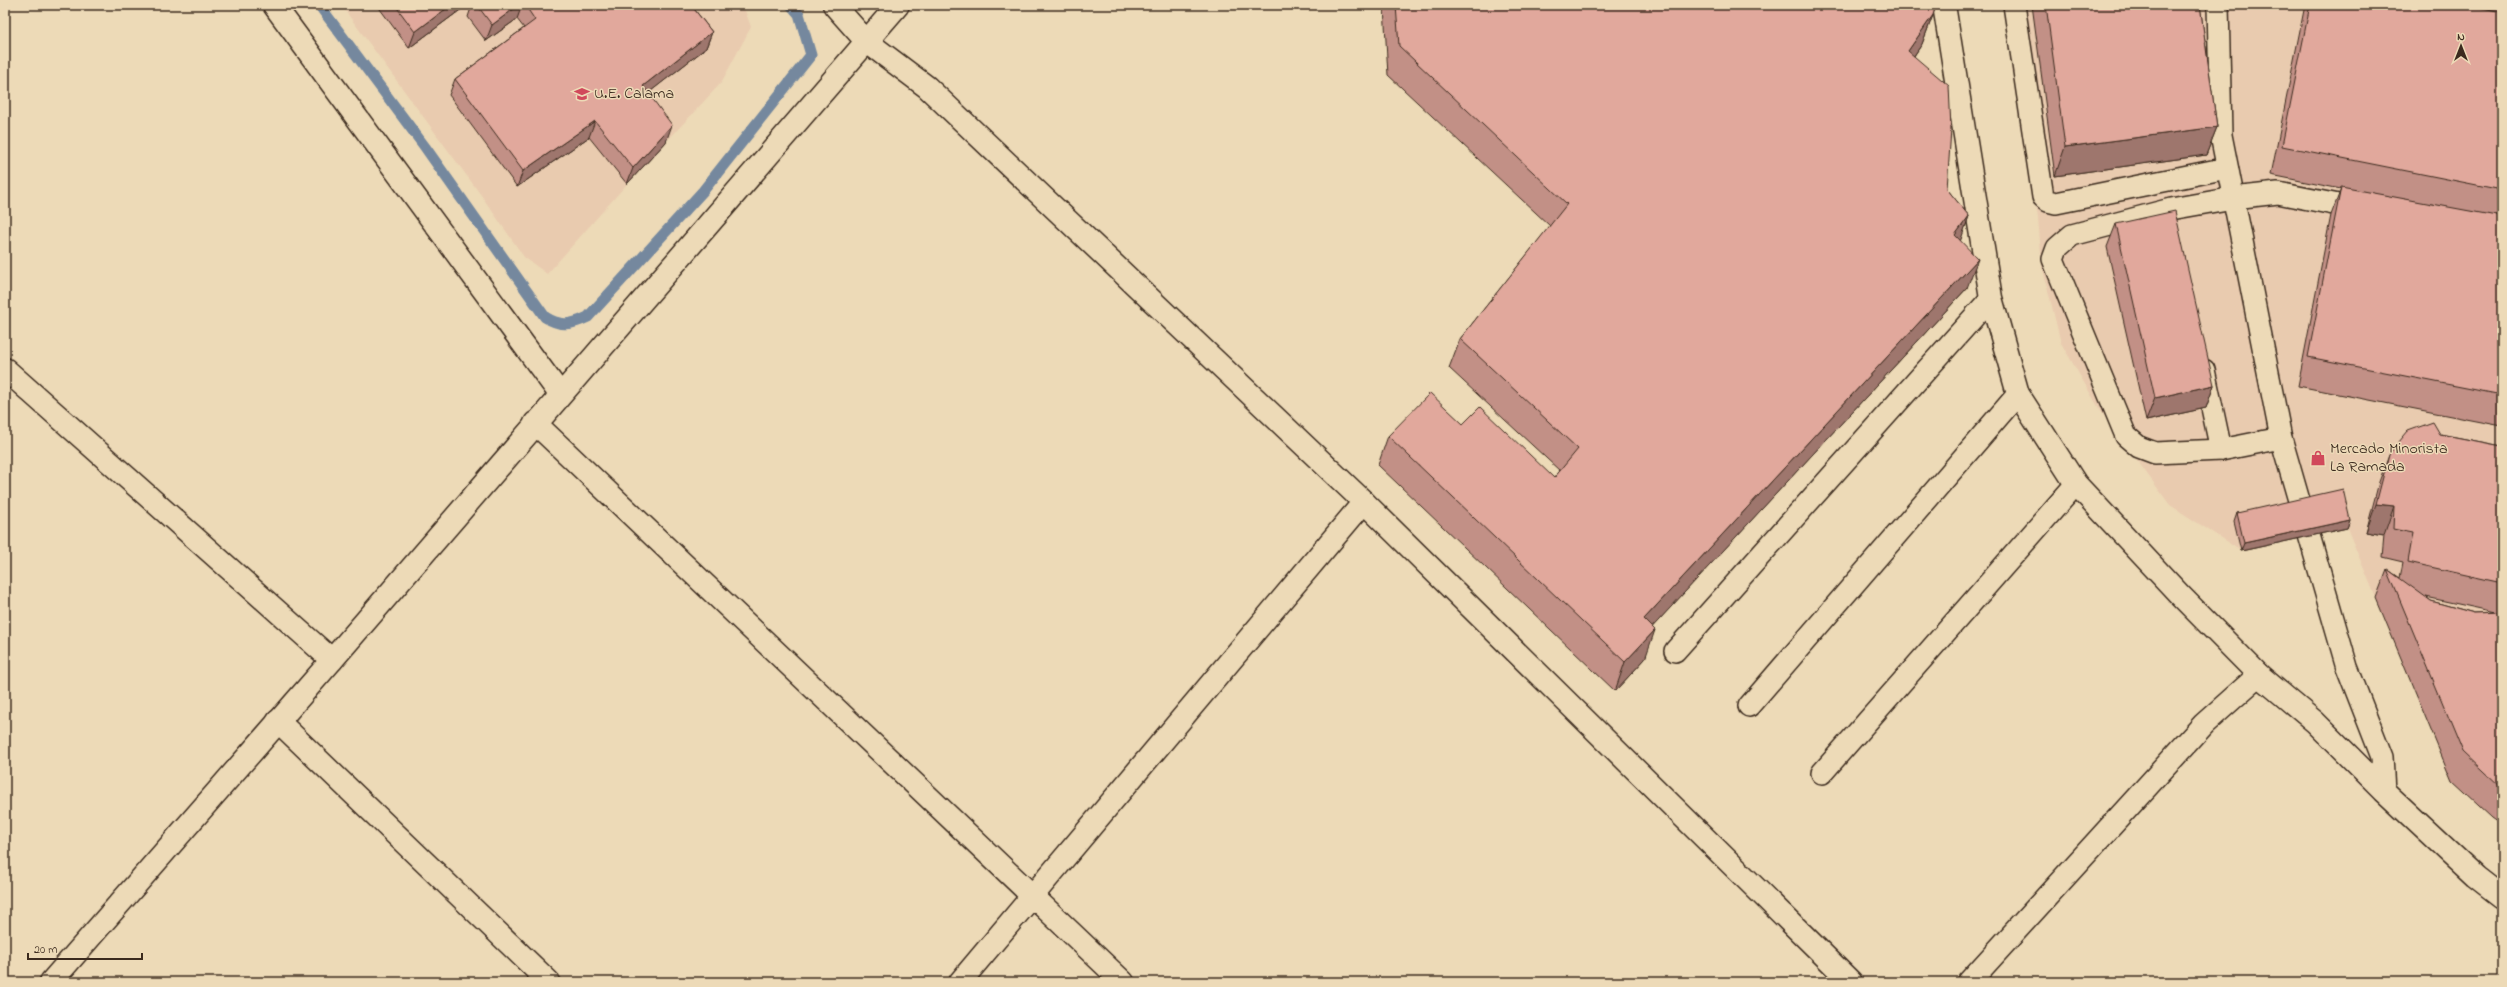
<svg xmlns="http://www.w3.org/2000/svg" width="2507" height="987" font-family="'Indie Flower',sans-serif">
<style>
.built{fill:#e9cbaf}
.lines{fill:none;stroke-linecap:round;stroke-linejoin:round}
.stream{stroke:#74889e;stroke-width:11}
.service-casing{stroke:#3b2a1e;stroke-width:24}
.minor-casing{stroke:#3b2a1e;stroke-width:25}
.service{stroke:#eddab7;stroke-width:21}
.minor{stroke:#eddab7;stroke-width:22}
.wall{fill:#c29086;stroke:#3b2a1e;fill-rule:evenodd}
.shaded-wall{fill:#9e766d;stroke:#3b2a1e}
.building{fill:#e1a89c;stroke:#3b2a1e}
.labels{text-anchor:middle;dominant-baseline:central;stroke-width:3;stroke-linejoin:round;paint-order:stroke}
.poi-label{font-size:16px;fill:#3b2a1e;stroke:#eddab7;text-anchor:start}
</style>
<rect width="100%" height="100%" fill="#eddab7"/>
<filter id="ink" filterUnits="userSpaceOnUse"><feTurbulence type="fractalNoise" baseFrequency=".025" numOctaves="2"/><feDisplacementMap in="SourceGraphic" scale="8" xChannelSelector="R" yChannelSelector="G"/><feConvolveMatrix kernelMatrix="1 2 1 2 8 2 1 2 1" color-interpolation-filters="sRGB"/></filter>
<g filter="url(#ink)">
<g class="built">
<path d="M341 5H743L751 27 721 83 627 184 547 274 524 257 481 195Z"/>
<path d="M2003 5H2502V825L2492 818 2452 781 2347 528 2241 551 2170 505 2100 410 2061 343 2042 266 2038 217Z"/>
</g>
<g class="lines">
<path class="stream" d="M319 5 425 147 545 317C561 327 571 325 588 317L703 191 811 55 799 14 791 5"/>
<g class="service-casing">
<g id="service">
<path d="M2014 5 2043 197 2048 201 2056 203 2227 168"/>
<path d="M2218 5 2221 135 2281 438 2347 667 2382 757 2384 791"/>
<path d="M2204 370 2221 450"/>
<path d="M2281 438 2221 450 2155 453 2139 447 2126 436 2053 259 2057 248 2072 235 2171 209 2233 198 2278 193 2364 210"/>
<path d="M1675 651 1991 298"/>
<path d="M1749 706 2018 394"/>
<path d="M1822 773 2076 484"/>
</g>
</g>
<g class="minor-casing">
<g id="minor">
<path d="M274 5 560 394"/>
<path d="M834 5 866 41 927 87 1364 502 1851 982"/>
<path d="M1944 5 1991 298 2018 394 2076 484 2180 595 2259 675 2315 722 2384 791 2475 876 2502 897"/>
<path d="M5 369 332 660"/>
<path d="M535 423 1123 982"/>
<path d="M278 721 549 982"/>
<path d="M51 982 332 660 898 5"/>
<path d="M960 982 1364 502"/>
<path d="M1969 982 2204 724 2259 675"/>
</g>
</g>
<use href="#service" class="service"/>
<use href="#minor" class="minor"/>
</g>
<g class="wall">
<path d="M377 5H467L409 48Z"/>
<path d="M472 5H691L712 32 706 48 648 93 666 142 627 184 589 137 517 187 449 95 455 79 524 28 517 19 486 41 468 17Z"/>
<path d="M1385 5H1936L1933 15 1922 44 1914 56 1947 189 1969 216 1960 241 1967 288 1652 627 1645 659 1615 691 1378 465 1388 436 1463 424 1554 478 1560 471 1449 368 1460 339 1550 226 1388 75 1384 7Z"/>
<path d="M2032 5H2200L2217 127 2206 155 2055 176Z"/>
<path d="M2305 5H2502V426L2298 386 2331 215 2341 189 2271 175Z"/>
<path d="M2116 224 2214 385 2206 408 2146 421 2107 247Z"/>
<path d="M2440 434 2502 446V825L2492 818 2452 781 2376 598 2387 569 2400 578 2403 562 2382 557 2384 535 2366 532 2379 482 2389 454ZM2426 597 2495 612 2474 613 2431 601Z"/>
<path d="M2237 513 2350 520 2347 528 2241 551 2234 522Z"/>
</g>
<g class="shaded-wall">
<path d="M451 5H467L409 48 415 32Z"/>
<path d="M519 5H522L517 19 486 41 492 25Z"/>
<path d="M1933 15 1922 44 1898 79 1908 51Z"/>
<path d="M712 32 706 48 637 102 643 86Z"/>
<path d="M595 121 589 137 517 187 523 171Z"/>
<path d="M672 125 666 142 627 184 633 168Z"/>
<path d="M2217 127 2206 155 2055 176 2065 147Z"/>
<path d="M1969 216 1959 245 1955 235Z"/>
<path d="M1978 259 1967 288 1633 648 1644 619Z"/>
<path d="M2214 385 2206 408 2146 421 2155 398Z"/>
<path d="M2376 504 2394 506 2384 535 2366 532Z"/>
<path d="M2350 520 2347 528 2241 551 2244 543Z"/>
<path d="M1655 630 1645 659 1615 691 1625 662Z"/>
</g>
<g class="building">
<path d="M395 5H451L415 32Z"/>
<path d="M477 5H519L492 25Z"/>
<path d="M525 5H691L712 32 643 86 672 125 633 168 595 121 523 171 455 79 535 20Z"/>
<path d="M1396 5H1936L1933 15 1908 51 1949 86 1951 129 1947 189 1969 216 1955 235 1978 259 1644 619 1655 630 1625 662 1388 436 1430 393 1463 424 1480 407 1554 478 1578 449 1460 339 1567 204 1399 46Z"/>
<path d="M2046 5H2200L2217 127 2065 147Z"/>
<path d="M2310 5H2468L2502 12V190L2282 146Z"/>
<path d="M2341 187 2502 217V395L2308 357Z"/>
<path d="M2175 211 2214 385 2155 398 2116 224Z"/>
<path d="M2433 422 2440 434 2502 446V583L2408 562 2413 533 2393 529 2394 506 2376 504 2389 454 2408 431Z"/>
<path d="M2343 489 2350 520 2244 543 2237 513Z"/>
<path d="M2387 569 2431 601 2474 613 2502 612V789L2463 752Z"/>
</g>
</g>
<defs>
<g id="school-bare" transform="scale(1.2)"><path d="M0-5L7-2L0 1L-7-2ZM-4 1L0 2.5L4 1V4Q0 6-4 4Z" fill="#d1495b" stroke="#eddab7" stroke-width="2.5" paint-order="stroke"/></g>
<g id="shop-bare" transform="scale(1.2)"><path d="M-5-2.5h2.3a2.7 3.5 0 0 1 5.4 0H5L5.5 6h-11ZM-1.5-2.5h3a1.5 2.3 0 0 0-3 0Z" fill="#d1495b" stroke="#eddab7" stroke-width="2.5" paint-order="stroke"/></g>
</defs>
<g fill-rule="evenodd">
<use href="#school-bare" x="582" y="94"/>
<use href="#shop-bare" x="2318" y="458"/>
</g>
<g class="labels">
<g class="poi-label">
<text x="594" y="94">U.E. Calama</text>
<text x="2330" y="449">Mercado Minorista<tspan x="2330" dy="18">La Ramada</tspan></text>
</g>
</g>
<rect width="2507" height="987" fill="none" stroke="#eddab7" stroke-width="20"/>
<rect x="10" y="10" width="2487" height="967" fill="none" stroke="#3b2a1e" stroke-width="1.5" filter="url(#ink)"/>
<g transform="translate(2461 46)" stroke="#eddab7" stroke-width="3" paint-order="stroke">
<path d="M0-3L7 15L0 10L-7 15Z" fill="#3b2a1e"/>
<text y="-6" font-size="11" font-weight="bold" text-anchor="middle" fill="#3b2a1e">N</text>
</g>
<path d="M28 953v6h114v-6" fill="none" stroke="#3b2a1e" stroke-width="2"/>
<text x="34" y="953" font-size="12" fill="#3b2a1e" stroke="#eddab7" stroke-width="3" paint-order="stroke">20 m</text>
</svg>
